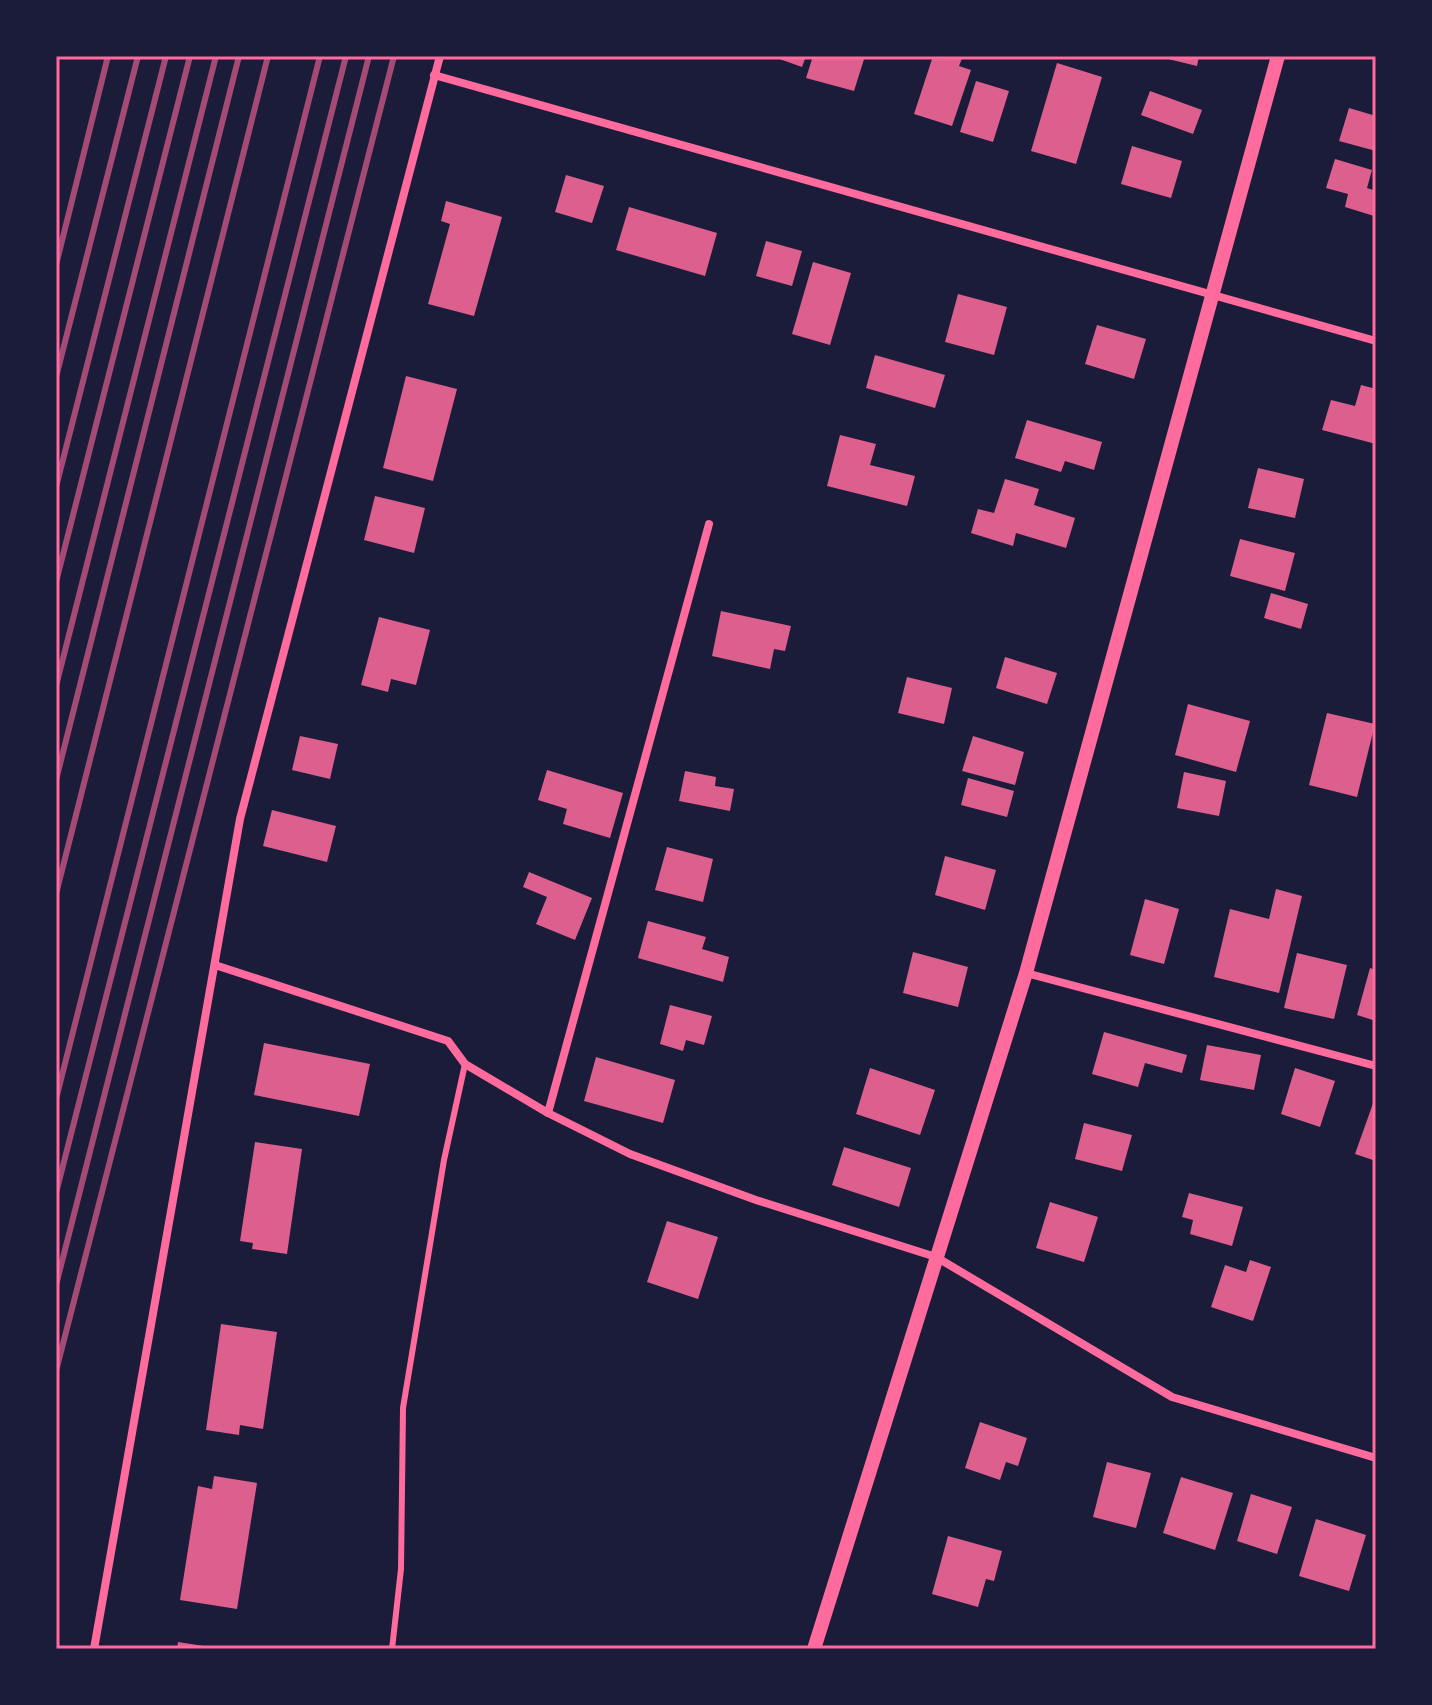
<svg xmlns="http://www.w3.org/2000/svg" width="1432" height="1705" font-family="Roboto,sans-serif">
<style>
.building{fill:#dd5f8e}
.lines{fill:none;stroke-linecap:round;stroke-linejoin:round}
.service{stroke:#ff6b9d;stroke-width:6}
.minor{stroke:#ff6b9d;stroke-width:8}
.tertiary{stroke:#ff6b9d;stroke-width:14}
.rail{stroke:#a44b75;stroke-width:6}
.neatline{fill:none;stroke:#ff6b9d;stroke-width:3}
</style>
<rect width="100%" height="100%" fill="#1b1b3a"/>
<g class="building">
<path d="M771 56H806L802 67Z"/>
<path d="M813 56H865L854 91 806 78Z"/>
<path d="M933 56H963L959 66 971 70 952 126 914 114Z"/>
<path d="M1169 56H1199L1197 66 1168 59Z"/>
<path d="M1057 63 1102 77 1076 164 1031 151Z"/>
<path d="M976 81 1009 91 993 142 960 132Z"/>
<path d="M1150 91 1202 110 1193 134 1141 115Z"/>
<path d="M1349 108 1376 116V151L1339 141Z"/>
<path d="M1132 146 1182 161 1171 198 1121 184Z"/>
<path d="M1335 159 1372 170 1367 188 1376 191 1374 216 1345 207 1348 194 1326 188Z"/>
<path d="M566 175 604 186 592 223 555 212Z"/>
<path d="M446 201 502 217 474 316 428 304 450 224 441 221Z"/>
<path d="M629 207 717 233 705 276 616 250Z"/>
<path d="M766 241 802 251 792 286 756 276Z"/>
<path d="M813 262 851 273 830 345 792 334Z"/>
<path d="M958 294 1007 307 994 355 945 342Z"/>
<path d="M1097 325 1146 339 1134 379 1085 364Z"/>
<path d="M875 355 945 375 935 408 866 388Z"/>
<path d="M406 376 457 389 433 481 383 468Z"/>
<path d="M1361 385 1376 389V444L1322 430 1331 400 1355 406Z"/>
<path d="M1027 420 1102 442 1094 470 1065 461 1061 472 1015 458Z"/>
<path d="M840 435 876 444 870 465 915 476 907 506 827 486Z"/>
<path d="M1258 468 1304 479 1295 518 1248 508Z"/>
<path d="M1005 479 1039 489 1034 505 1075 518 1066 548 1016 533 1013 546 971 533 978 509 994 513Z"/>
<path d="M375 496 425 508 414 553 364 540Z"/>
<path d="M1240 539 1295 553 1285 591 1230 576Z"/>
<path d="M1271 593 1308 604 1301 629 1264 618Z"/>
<path d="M721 611 791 626 785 651 774 649 770 669 712 656Z"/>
<path d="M379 617 430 630 416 685 391 679 388 692 361 685Z"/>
<path d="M1005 657 1057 673 1047 704 996 688Z"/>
<path d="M907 677 952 688 944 724 898 713Z"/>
<path d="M1188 704 1250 721 1236 772 1175 755Z"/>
<path d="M1327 713 1375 724 1357 797 1309 785Z"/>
<path d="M300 736 338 744 330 779 292 770Z"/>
<path d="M973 736 1024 752 1015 785 962 771Z"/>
<path d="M547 770 623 793 610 838 563 824 567 809 538 800Z"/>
<path d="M685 771 716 777 715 786 734 789 730 811 679 801Z"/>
<path d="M1184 772 1226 781 1219 816 1177 808Z"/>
<path d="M968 778 1014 791 1007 817 961 805Z"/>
<path d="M272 810 336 826 327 862 263 846Z"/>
<path d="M667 847 713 859 703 902 655 890Z"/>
<path d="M945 856 996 870 985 910 935 895Z"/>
<path d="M529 872 592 898 575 940 536 924 547 897 523 887Z"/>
<path d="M1276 889 1302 896 1279 993 1214 977 1230 909 1269 919Z"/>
<path d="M1145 899 1179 909 1164 964 1130 955Z"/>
<path d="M648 921 706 937 702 949 729 957 723 982 638 958Z"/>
<path d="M913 952 968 967 958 1007 903 993Z"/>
<path d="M1297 953 1347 965 1334 1019 1284 1008Z"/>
<path d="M1370 968 1376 970V1021L1357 1015Z"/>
<path d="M670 1005 712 1016 704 1045 686 1040 683 1051 660 1044Z"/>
<path d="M1104 1032 1187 1055 1182 1073 1145 1063 1138 1087 1092 1074Z"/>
<path d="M264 1043 370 1064 359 1116 254 1095Z"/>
<path d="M1207 1045 1261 1055 1254 1090 1200 1080Z"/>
<path d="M596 1057 675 1080 663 1123 584 1101Z"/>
<path d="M870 1068 935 1090 920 1135 856 1114Z"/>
<path d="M1295 1068 1335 1081 1320 1127 1281 1114Z"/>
<path d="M1376 1095V1161L1355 1154Z"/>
<path d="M1084 1123 1132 1135 1122 1171 1075 1159Z"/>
<path d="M255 1142 302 1149 287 1254 252 1249 253 1243 240 1241Z"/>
<path d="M844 1147 911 1168 899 1207 832 1185Z"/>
<path d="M1189 1193 1243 1207 1232 1246 1190 1234 1193 1220 1182 1217Z"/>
<path d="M1050 1202 1098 1217 1084 1262 1036 1248Z"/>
<path d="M667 1221 718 1237 698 1299 647 1282Z"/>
<path d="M1250 1260 1271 1267 1253 1321 1211 1307 1225 1265 1246 1272Z"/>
<path d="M221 1324 277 1332 263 1429 240 1425 239 1435 206 1430Z"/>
<path d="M980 1422 1027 1438 1018 1466 1006 1462 1000 1480 965 1468Z"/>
<path d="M1107 1462 1151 1473 1136 1528 1093 1517Z"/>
<path d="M214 1476 257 1483 237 1609 180 1600 198 1486 212 1489Z"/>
<path d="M1181 1477 1233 1493 1215 1550 1163 1533Z"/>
<path d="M1251 1494 1292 1507 1277 1554 1237 1541Z"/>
<path d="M1316 1519 1366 1535 1349 1591 1299 1576Z"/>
<path d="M948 1536 1002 1551 994 1581 986 1579 978 1607 932 1594Z"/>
<path d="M178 1642 210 1647V1649H177Z"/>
</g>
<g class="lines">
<path class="service" d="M392 1649 401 1569 403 1408 444 1160 465 1064"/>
<g class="minor">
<path d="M434 75 1376 341"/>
<path d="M215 965 448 1041 465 1064 548 1113 630 1154 756 1200 936 1257 1172 1397 1376 1458"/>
<path d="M1026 973 1376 1066"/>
<path d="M548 1113 709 524"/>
<path d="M94 1649 240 819 440 56"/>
</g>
<path class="tertiary" d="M814 1649 1026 973 1278 56"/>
<g class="rail">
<path d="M56 265 108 56"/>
<path d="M56 377 138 56"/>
<path d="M56 487 166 56"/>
<path d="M56 582 190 56"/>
<path d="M56 686 216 56"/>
<path d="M56 780 239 56"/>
<path d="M56 894 268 56"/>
<path d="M56 1099 320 56"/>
<path d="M56 1193 346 56"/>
<path d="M56 1285 369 56"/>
<path d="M56 1371 394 56"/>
</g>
</g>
<rect width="1432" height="1705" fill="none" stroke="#1b1b3a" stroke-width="116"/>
<rect x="58" y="58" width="1316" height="1589" class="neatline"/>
</svg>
